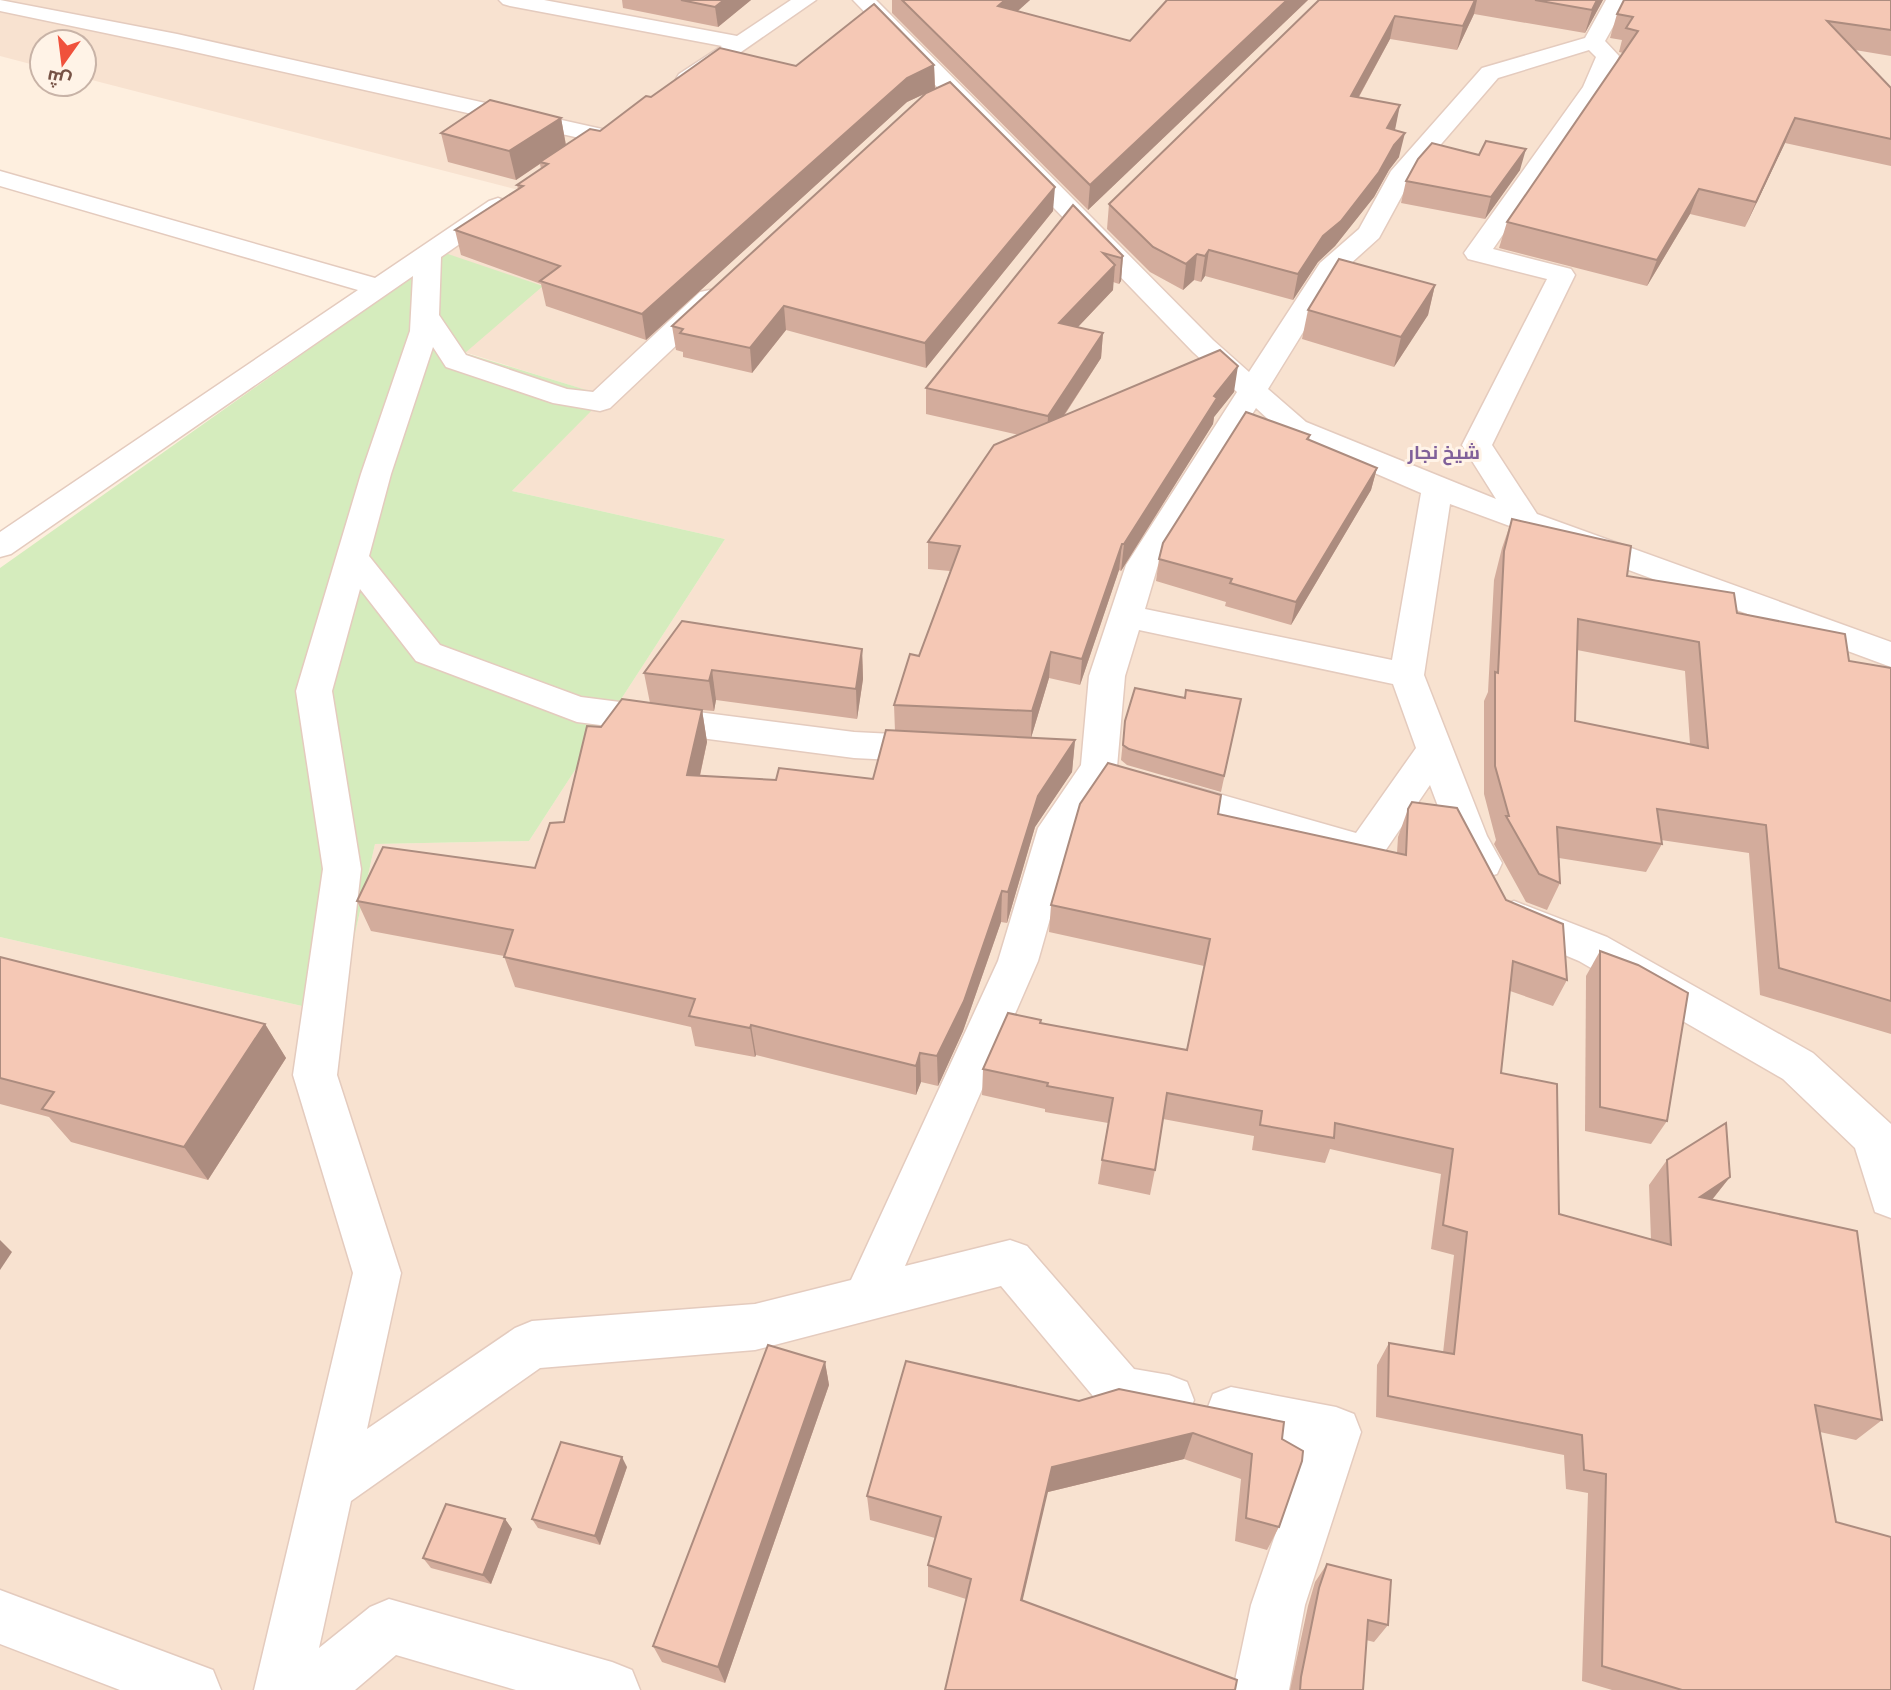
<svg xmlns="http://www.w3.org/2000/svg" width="1891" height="1690" font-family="'Archivo Narrow',Cairo,sans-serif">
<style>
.residential{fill:#f8e2d0}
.green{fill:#d5ecbd}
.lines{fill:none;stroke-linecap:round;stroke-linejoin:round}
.minor-casing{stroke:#e4cbbe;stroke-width:3}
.minor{fill:#fff;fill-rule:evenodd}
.wall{fill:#d3ac9c;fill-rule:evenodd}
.shaded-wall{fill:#ac8c7f}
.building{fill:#f5c8b5;stroke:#ac8c7f;stroke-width:2;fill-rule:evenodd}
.labels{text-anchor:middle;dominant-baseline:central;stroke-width:6;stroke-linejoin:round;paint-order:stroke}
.far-quarter-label{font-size:19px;font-weight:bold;fill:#80609a;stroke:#fff3e7}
</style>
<rect width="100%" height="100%" fill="#feefdf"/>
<path class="residential" d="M0 0H1891V1690H0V937L337 1014 375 844 529 841 725 539 512 491 605 396 464 352 445 253 526 192 84 78V42H42V67L0 56Z"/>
<path class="green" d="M445 253 543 286 465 353 606 396 512 491 725 539 529 841 375 844 337 1014 0 937V568Z"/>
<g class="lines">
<g class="minor-casing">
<g id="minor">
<path d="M0 0 177 34 602 129 610 131 614 136 610 141 602 143 177 48 0 11Z"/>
<path d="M499 0H544L737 36 791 0H816L695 84H679L676 79 679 74 722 46 510 6 503 4Z"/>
<path d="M853 0H876L1213 340 1249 372 1320 263 1359 229 1391 171 1482 68 1585 38 1606 0H1628L1605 41 1619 56 1605 87 1493 249 1571 269 1575 275 1492 445 1537 514 1891 642V667L1450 504 1424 675 1487 836 1502 863 1497 874 1483 878 1469 874 1450 838 1430 785 1379 860 1365 865 1157 804 1151 794 1157 784 1170 780 1356 833 1416 748 1393 684 1139 630 1125 676 1117 767 1075 831 1038 961 905 1266 1010 1240 1027 1246 1134 1369 1169 1375 1187 1382 1194 1400 1187 1418 1169 1425 1121 1416 1103 1408 1001 1286 755 1350 540 1368 351 1501 319 1648 370 1607 389 1599 612 1662 632 1670 640 1690H516L396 1655 355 1690H254L353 1273 293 1075 323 869 296 691 361 474 410 331 413 276 11 554 0 557V532L358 290 0 186V171L375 278 489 201 498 198 507 201 511 206 507 211 441 257 439 315 466 355 567 389 593 392 700 292 710 290 720 292 724 298 720 304 610 408 600 411 553 403 446 367 433 347 391 474 369 556 440 645 581 697 854 732 933 736 946 740 951 749 946 758 933 762 854 758 577 722 416 661 360 589 332 691 361 869 337 1075 401 1273 367 1429 515 1328 532 1321 755 1304 851 1280 998 961 1038 828 1081 765 1089 676 1126 565 1237 392 1193 352ZM1589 50 1596 57 1583 87 1464 253 1468 259 1547 279 1462 445 1496 499 1306 422 1268 389 1339 274 1379 238 1411 179 1498 78ZM1256 408 1284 434 1421 493 1392 660 1145 609 1158 565Z"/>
<path d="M1514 901 1607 937 1813 1053 1891 1124V1218L1875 1212 1855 1148 1783 1079 1579 961 1500 928 1494 917 1500 906Z"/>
<path d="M1231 1387 1336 1407 1354 1414 1361 1432 1305 1605 1289 1690H1233L1251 1605 1304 1451 1231 1437 1213 1430 1206 1412 1213 1394Z"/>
<path d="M0 1590 213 1670 221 1690H120L0 1644Z"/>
</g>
</g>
<use href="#minor" class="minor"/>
</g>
<g class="wall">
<path d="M622 0H751L718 27 623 8Z"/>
<path d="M892 0H1030L1017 11 1130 41 1167 0H1308L1088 210 892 13Z"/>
<path d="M1319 0H1603L1585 33 1474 14 1457 50 1390 39 1359 97 1394 130 1399 157 1389 170 1374 197 1335 246 1318 262 1293 300 1205 276 1201 282 1194 280 1183 290 1150 272 1107 229 1109 204Z"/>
<path d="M1891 0V56L1855 50 1891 88V166L1785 143 1745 227 1690 214 1647 286 1499 248 1507 222 1623 53 1619 52 1622 40 1610 38 1617 14Z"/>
<path d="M934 65 935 89 907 102 646 340 546 306 541 284 461 255 455 230 518 189 517 185 541 169 540 164 516 180 448 162 441 133 561 118 566 145 600 131 651 97 796 66Z"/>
<path d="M1520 170 1485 219 1401 203 1406 181Z"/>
<path d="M1073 205 1123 256 1121 281 1119 284 1113 282V290L1078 327 1103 333 1101 358 1064 416 1234 392 1214 417 1213 424 1121 571 1119 570 1080 685 1049 678 1031 738 1075 740 1072 772 1035 827 1007 923 1001 922 963 1031 938 1086 921 1082 916 1095 756 1055 755 1057 695 1046 691 1027 515 987 504 956 371 931 357 901 535 868 564 822 601 727 650 703 644 673 862 649 863 679 857 719 716 700 714 711 702 710 707 742 700 776 776 780 873 779 895 731 894 705 919 656 950 571 928 569V542L1019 435 926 414V388Z"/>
<path d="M1053 211 926 368 786 330 752 373 683 357V352L676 350 672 326Z"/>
<path d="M1435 285 1428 315 1394 367 1302 339 1308 310Z"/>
<path d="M1310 435 1309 440 1377 468 1371 490 1291 625 1225 606 1226 602 1156 581 1159 559Z"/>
<path d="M1512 519 1627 576 1737 613 1849 661 1891 668V1034L1760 995 1749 853 1661 840 1662 844 1646 872 1559 858 1560 883 1547 910 1526 902 1494 844 1496 840 1484 794V701L1488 692 1494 580 1502 548ZM1577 650 1685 671 1690 744 1575 721Z"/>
<path d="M1185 698 1241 699 1221 792 1127 765 1121 760 1125 721Z"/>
<path d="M1408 809 1506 900 1567 980 1553 1006 1510 991 1501 1073 1559 1214 1651 1239 1649 1185 1667 1160 1730 1177 1712 1200 1882 1420 1856 1440 1820 1432 1836 1522 1891 1690H1612L1582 1681 1588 1493 1566 1489 1564 1455 1376 1417 1377 1365 1389 1343 1443 1353 1454 1255 1431 1249 1441 1174 1330 1149 1325 1163 1252 1150 1254 1136 1163 1119 1155 1170 1150 1195 1098 1184 1108 1123 1045 1112V1109L982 1095 983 1069 1040 1023 1187 1050 1204 966 1049 932 1051 905 1218 814 1397 853 1398 837Z"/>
<path d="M1600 951 1667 1121 1651 1144 1585 1131 1586 976Z"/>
<path d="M0 957 265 1024 286 1058 208 1180 71 1142 49 1117 0 1104Z"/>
<path d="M825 1362 829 1385 725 1683 662 1662 653 1646Z"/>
<path d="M1079 1401 1282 1439 1279 1527 1267 1550 1235 1541 1241 1479 1184 1459 1048 1492 966 1599 928 1587V1565L935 1538 870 1520 867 1496Z"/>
<path d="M627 1467 600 1545 538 1528 532 1519Z"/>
<path d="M505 1519 512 1529 491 1584 431 1568 423 1558Z"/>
<path d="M1327 1564 1388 1625 1374 1642 1366 1640 1363 1690H1290L1308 1606 1315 1582Z"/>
</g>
<g class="shaded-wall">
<path d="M724 0H751L718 27 715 7Z"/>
<path d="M1005 0H1030L997 30 998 6Z"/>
<path d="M1287 0H1308L1088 210 1090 185Z"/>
<path d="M1475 0H1477L1474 14 1457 50 1463 26Z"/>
<path d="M1597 0H1603L1585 33 1592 10Z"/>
<path d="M1395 16 1390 39 1346 120 1351 96Z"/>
<path d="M934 65 935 89 907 102 646 340 642 314 907 78Z"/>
<path d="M1400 105 1395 130 1387 128Z"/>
<path d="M561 118 566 146 516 180 509 151Z"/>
<path d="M1795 118 1785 143 1745 227 1756 202Z"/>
<path d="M1405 133 1399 157 1389 170 1374 197 1335 246 1318 262 1293 300 1298 274 1323 236 1394 145Z"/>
<path d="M1526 149 1520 170 1485 219 1491 197Z"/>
<path d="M1055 187 1053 211 926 368 925 343Z"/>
<path d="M1699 189 1690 214 1647 286 1657 260Z"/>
<path d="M1209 250 1205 276 1201 282 1205 256Z"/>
<path d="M1197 254 1194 280 1183 290 1186 264Z"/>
<path d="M1123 256 1121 281 1119 284 1121 258Z"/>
<path d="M1115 265 1113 290 1058 348 1059 323Z"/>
<path d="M1435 285 1428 315 1394 367 1401 337Z"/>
<path d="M784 306 786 330 752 373 750 348Z"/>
<path d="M1103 333 1101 358 1047 441 1048 416Z"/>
<path d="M1238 366 1234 392 1214 417 1213 424 1121 571 1124 544 1214 396Z"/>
<path d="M1377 468 1371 490 1291 625 1296 602Z"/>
<path d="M1122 544 1119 570 1080 685 1082 659Z"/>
<path d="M862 649 863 679 857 719 856 689Z"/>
<path d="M1051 652 1049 678 1031 738 1032 711Z"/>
<path d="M712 670 716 700 714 711 709 681Z"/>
<path d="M702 710 707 742 693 807 687 775Z"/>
<path d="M1075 740 1072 772 1035 827 1007 923 1008 892 1038 796Z"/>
<path d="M1002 891 1001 922 963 1031 938 1086 937 1056Z"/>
<path d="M265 1024 286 1058 208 1180 184 1147Z"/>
<path d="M751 1025 756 1055 755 1057 750 1028Z"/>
<path d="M920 1053 921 1082 916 1095V1066Z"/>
<path d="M1730 1177 1710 1202 1700 1197Z"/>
<path d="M0 1240 12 1252 0 1270Z"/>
<path d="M825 1362 829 1385 725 1683 718 1667Z"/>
<path d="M1193 1433 1184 1459 1048 1492 1018 1620 1021 1600 1052 1467Z"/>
<path d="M622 1457 627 1467 600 1545 595 1536Z"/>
<path d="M505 1519 512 1529 491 1584 483 1575Z"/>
</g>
<g class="building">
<path d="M681 0H724L715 7Z"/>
<path d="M902 0H1005L998 6 1130 41 1167 0H1287L1090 185Z"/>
<path d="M1319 0H1475L1463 26 1395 16 1351 96 1400 105 1387 128 1405 133 1394 145 1379 172 1341 221 1323 236 1298 274 1209 250 1205 256 1197 254 1186 264 1153 247 1109 204Z"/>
<path d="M1535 0H1597L1592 10Z"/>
<path d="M1624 0H1891V30L1827 21 1891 88V139L1795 118 1756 202 1699 189 1657 260 1507 222 1638 31 1626 28 1633 17 1617 14Z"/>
<path d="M874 4 934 65 907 78 642 314 540 281 560 266 455 230 523 186 517 185 548 164 540 162 590 129 600 131 646 96 651 97 720 48 796 66Z"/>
<path d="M950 82 1055 187 925 343 784 306 750 348 680 333 683 329 672 326 926 93Z"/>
<path d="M490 100 561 118 509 151 441 133Z"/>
<path d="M1486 141 1526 149 1491 197 1406 181 1418 159 1432 143 1479 155Z"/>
<path d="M1073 205 1123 256 1121 258 1103 253 1115 265 1059 323 1103 333 1048 416 926 388Z"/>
<path d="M1339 259 1435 285 1401 337 1308 310Z"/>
<path d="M1220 350 1238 366 1214 396 1217 398 1124 544H1122L1082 659 1051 652 1032 711 894 705 910 654 919 656 960 546 928 542 994 445Z"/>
<path d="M1246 412 1310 435 1307 439 1377 468 1296 602 1230 583 1232 579 1159 559 1163 543Z"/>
<path d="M1512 519 1631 546 1627 576 1734 593 1737 613 1845 634 1849 661 1891 668V1001L1779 968 1766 825 1657 809 1662 844 1557 827 1560 883 1539 874 1506 816H1509L1495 766V672L1498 673 1504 551ZM1578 619 1699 642 1708 748 1575 721Z"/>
<path d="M682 621 862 649 856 689 712 670 709 681 644 673Z"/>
<path d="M1135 688 1185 698 1186 690 1241 699 1224 776 1129 749 1123 745 1125 721Z"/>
<path d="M622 699 702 710 687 775 776 780 779 768 873 779 886 730 1075 740 1038 796 1008 892 1002 891 964 1001 937 1056 920 1053 916 1066 751 1025 750 1028 689 1016 695 999 504 957 513 930 357 901 383 847 535 868 550 823 564 822 587 726 601 727Z"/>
<path d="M1108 763 1221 795 1218 814 1406 855 1408 809 1412 802 1457 808 1506 900 1563 924 1567 980 1513 961 1501 1073 1557 1084 1559 1214 1671 1245 1667 1160 1726 1123 1730 1177 1700 1197 1857 1231 1882 1420 1815 1405 1836 1522 1891 1537V1690H1682L1602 1666 1606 1474 1584 1470 1582 1435 1388 1396 1389 1343 1454 1354 1467 1232 1443 1225 1453 1149 1335 1123 1334 1138 1260 1125 1262 1111 1167 1093 1155 1170 1102 1160 1113 1098 1047 1086 1048 1083 983 1069 1008 1013 1041 1020 1040 1023 1187 1050 1210 939 1051 905 1080 804Z"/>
<path d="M1600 951 1638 965 1688 993 1667 1121 1600 1107Z"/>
<path d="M0 957 265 1024 184 1147 42 1109 54 1092 0 1078Z"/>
<path d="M768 1345 825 1362 718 1667 653 1646Z"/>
<path d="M906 1361 1079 1401 1119 1389 1284 1422 1282 1439 1303 1451 1302 1461 1279 1527 1246 1518 1252 1454 1193 1433 1052 1467 1021 1600 1237 1680 1235 1690H945L971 1579 928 1565 941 1517 867 1496Z"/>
<path d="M561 1442 622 1457 595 1536 532 1519Z"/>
<path d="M446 1504 505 1519 483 1575 423 1558Z"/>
<path d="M1327 1564 1391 1580 1388 1625 1368 1620 1363 1690H1300L1301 1677 1319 1588Z"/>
</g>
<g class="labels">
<g class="far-quarter-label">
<text x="1444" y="452">شيخ نجار</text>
</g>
</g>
<g transform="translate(63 63) rotate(194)"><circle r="33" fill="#fff3e7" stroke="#c8b3a7" stroke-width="2"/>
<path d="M0-5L12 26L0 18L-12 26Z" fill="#f0513c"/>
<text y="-10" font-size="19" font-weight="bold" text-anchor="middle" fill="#765246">ش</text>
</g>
</svg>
